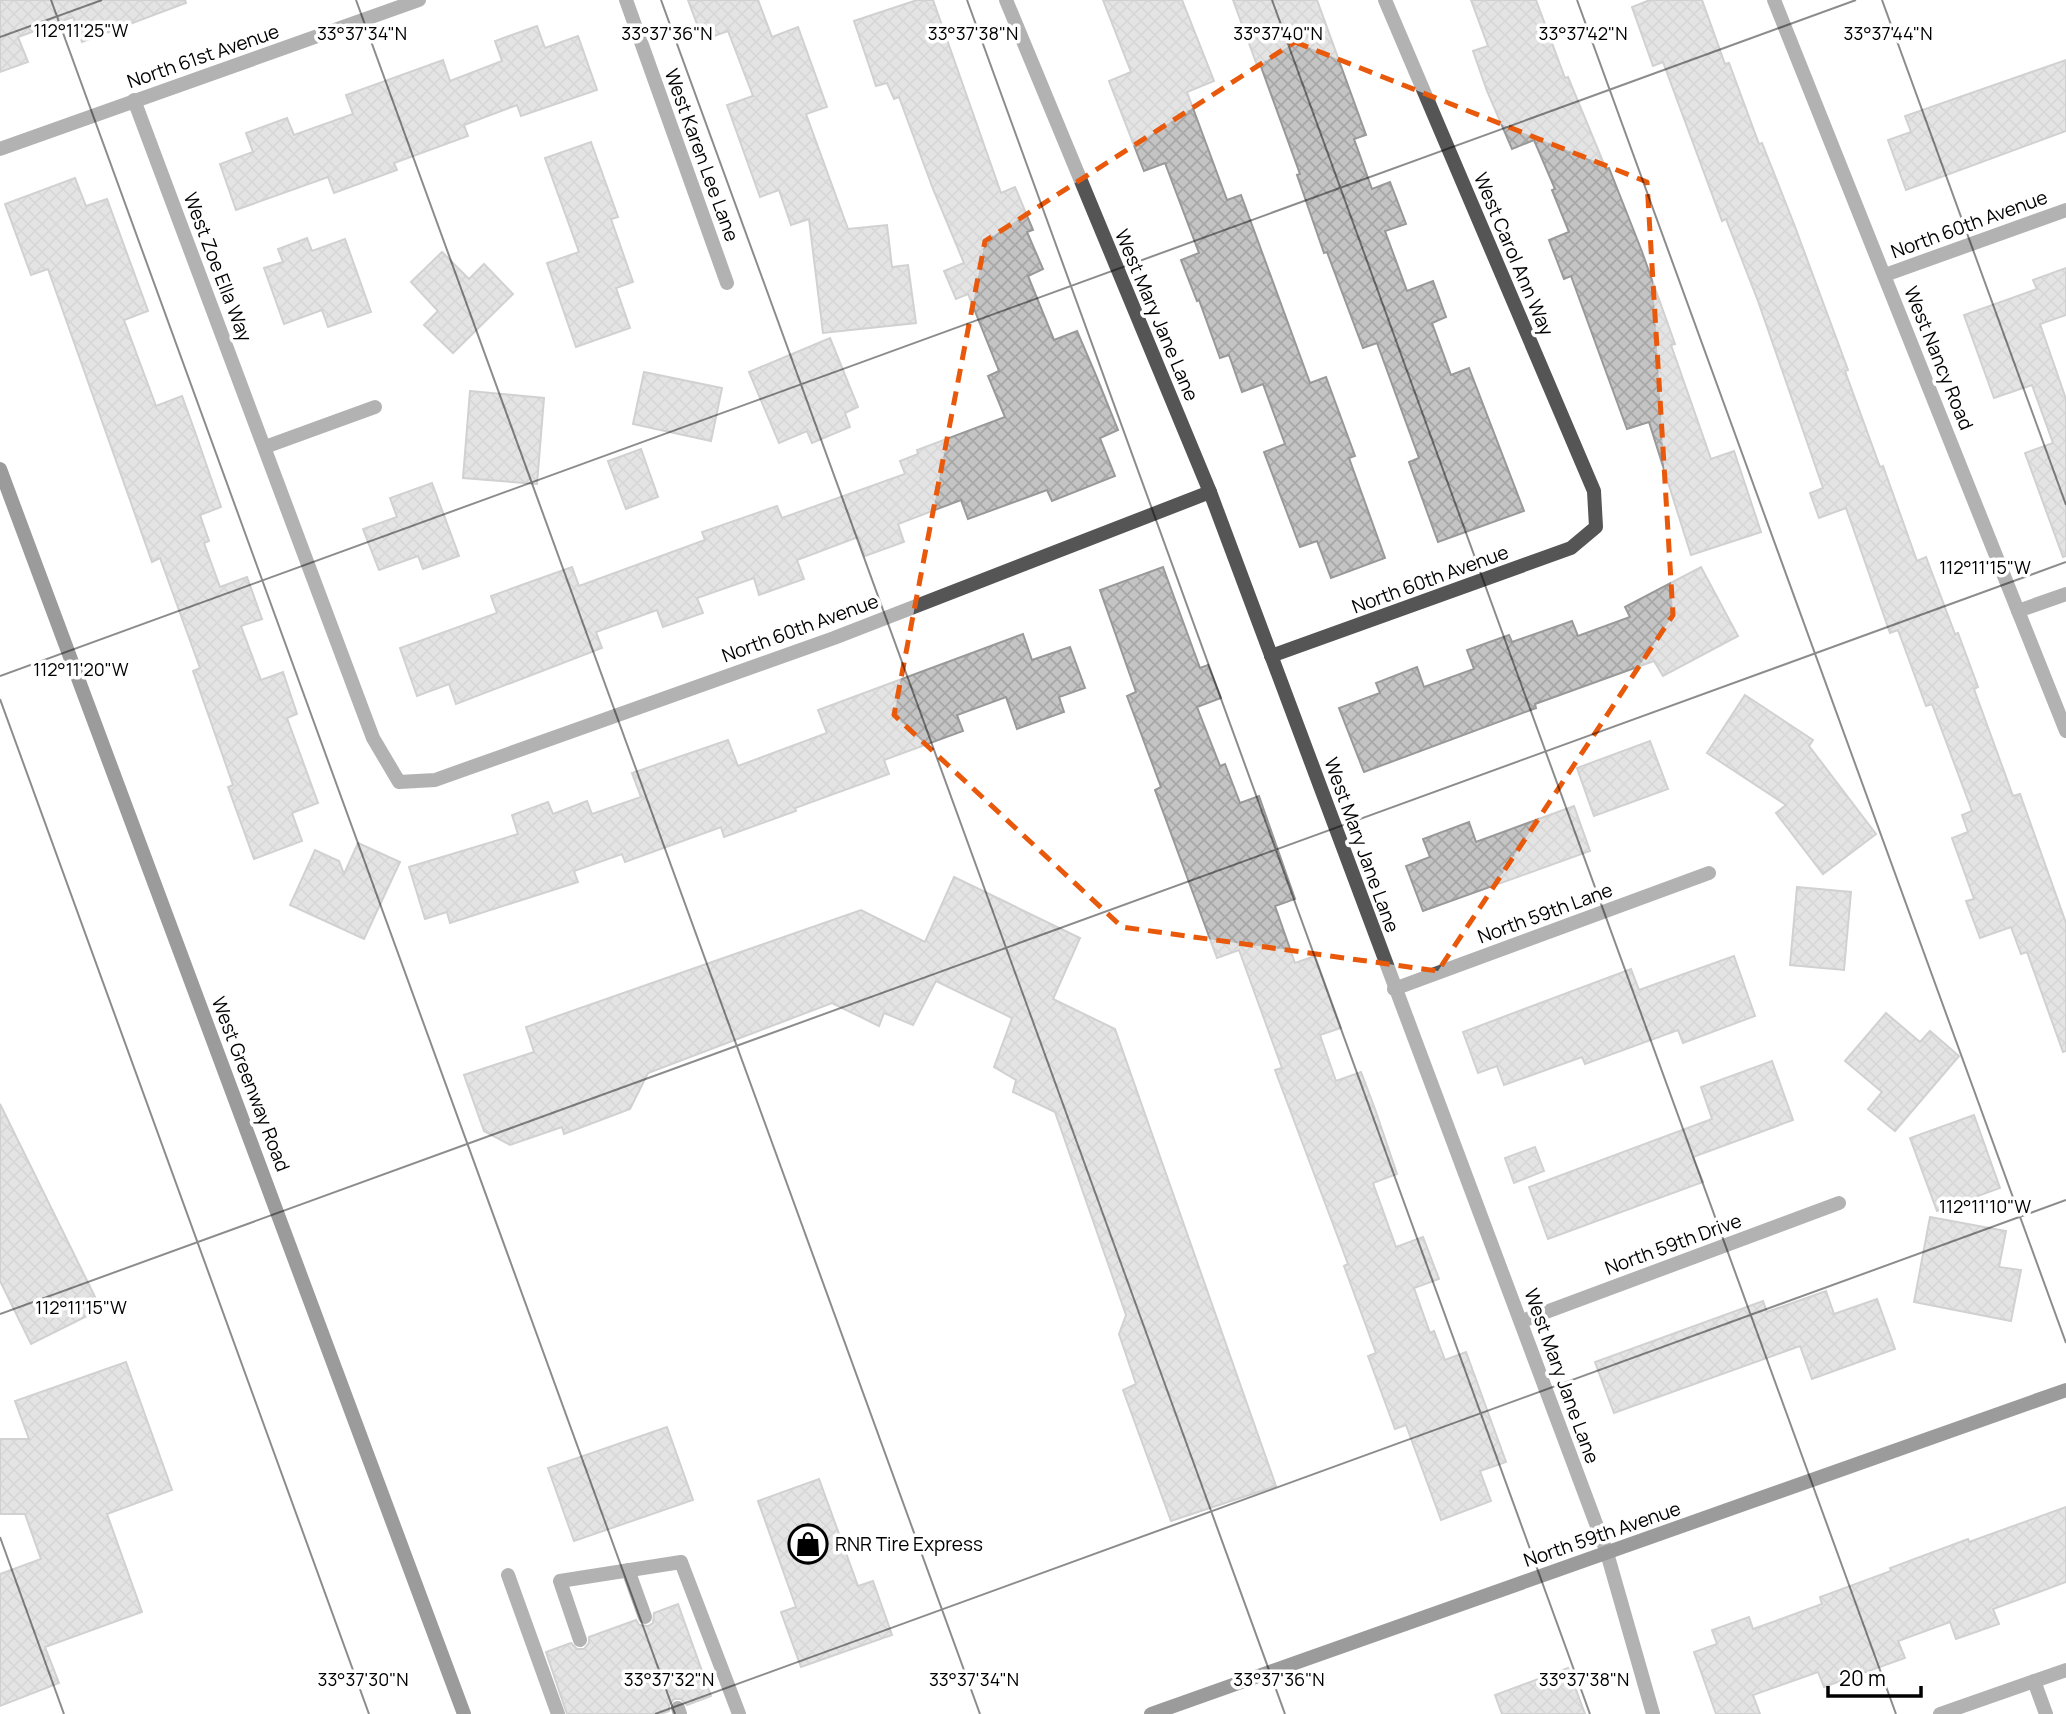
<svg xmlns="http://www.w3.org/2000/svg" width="2066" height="1714" font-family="Manrope,sans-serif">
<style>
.building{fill:url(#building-cross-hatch);stroke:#999;stroke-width:2}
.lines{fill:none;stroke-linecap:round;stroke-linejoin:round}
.service{stroke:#555;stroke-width:14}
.minor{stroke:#555;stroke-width:14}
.secondary{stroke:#222;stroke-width:14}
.marked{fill:none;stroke:#e8590c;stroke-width:5;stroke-dasharray:14 9;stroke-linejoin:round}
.ticks{fill:none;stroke:#000;stroke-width:2;stroke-opacity:0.45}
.labels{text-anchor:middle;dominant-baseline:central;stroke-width:7;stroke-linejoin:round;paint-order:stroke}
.street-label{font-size:19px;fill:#000;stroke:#fff}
.poi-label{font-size:19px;fill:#000;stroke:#fff;text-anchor:start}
.ticks-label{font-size:18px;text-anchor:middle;fill:#000;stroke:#fff;stroke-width:7;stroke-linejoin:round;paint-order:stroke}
</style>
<defs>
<pattern id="building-cross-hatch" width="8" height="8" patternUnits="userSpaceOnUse" patternTransform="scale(1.75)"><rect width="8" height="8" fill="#c4c4c4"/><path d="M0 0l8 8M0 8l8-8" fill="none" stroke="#a7a7a7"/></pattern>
</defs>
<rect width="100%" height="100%" fill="#fff"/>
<g class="building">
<path d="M0 0H185L186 3 82 42 73 17 18 37 28 62 0 72Z"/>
<path d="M688 0H758L772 37 798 27 827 107 806 114 848 229 887 225 892 267 908 265 916 323 823 333 809 219 791 225 779 190 760 197 727 105 753 96 728 31 703 40Z"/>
<path d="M917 0H933L1001 193 1015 187 1033 230 1027 232 1043 269 1028 276 1054 340 1077 331 1095 373 1118 430 1100 438 1115 476 1052 501 1047 490 968 519 961 500 898 524 904 542 865 556 858 537 797 560 804 579 759 595 754 578 697 598 703 613 663 627 657 610 596 632 602 648 456 704 449 684 417 696 400 648 497 613 491 596 572 567 579 586 705 540 702 532 777 506 782 518 905 474 900 461 918 454 917 450 1005 417 988 376 999 371 968 294 956 299 944 271 964 263 933 189 899 97 894 99 887 83 876 86 854 21Z"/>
<path d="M1103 0H1182L1214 81 1187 92 1227 200 1241 195 1310 383 1326 377 1355 456 1349 458 1385 558 1331 578 1317 541 1300 547 1264 452 1285 444 1263 384 1242 392 1229 355 1220 358 1199 300 1197 301 1181 260 1199 253 1165 163 1144 171 1109 81 1131 72Z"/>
<path d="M1233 0H1317L1366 135 1354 139 1372 189 1390 182 1406 224 1385 231 1407 291 1433 281 1446 317 1432 323 1451 375 1469 368 1524 511 1438 542 1409 462 1419 458 1377 343 1363 348 1327 252 1324 253 1297 175 1300 174 1260 64 1257 65Z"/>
<path d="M1471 0H1536L1565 78 1568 77 1606 169 1609 168 1641 249 1675 344 1671 345 1711 459 1734 451 1761 532 1691 555 1649 422 1627 429 1571 276 1564 279 1549 240 1569 232 1552 190 1555 189 1534 140 1512 149 1487 91 1473 51 1488 46Z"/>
<path d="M1650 0H1702L1725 64 1729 63 1759 144 1762 143 1794 224 1848 370 1845 371 1880 467 1883 466 1917 561 1926 557 1955 634 1958 633 1978 687 1974 689 2013 796 2020 794 2066 923V1051L2063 1052 2027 952 2021 954 2011 927 1980 938 1966 901 1974 899 1952 838 1968 832 1962 815 1972 811 1932 704 1926 706 1898 630 1890 633 1846 508 1819 518 1810 493 1823 488 1758 301 1726 219 1722 221 1663 62 1653 66 1632 7Z"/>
<path d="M537 26 545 48 578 36 597 90 521 116 517 105 464 125 468 136 394 163 397 170 334 193 328 177 236 210 220 164 253 152 246 133 287 118 294 135 353 114 346 95 443 60 450 81 502 61 495 41Z"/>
<path d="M2066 60V131L1906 190 1888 140 1911 132 1905 116Z"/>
<path d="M591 142 618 217 611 219 633 282 616 288 630 328 576 347 547 263 579 252 545 158Z"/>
<path d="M75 178 86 206 107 199 148 311 124 320 156 406 182 396 194 429 221 507 200 515 209 541 204 543 220 587 247 577 262 619 241 626 261 680 283 672 297 714 287 718 318 803 292 813 302 841 254 859 228 787 233 785 193 671 200 668 160 558 152 562 48 269 31 275 5 204Z"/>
<path d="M307 238 312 251 345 239 371 312 328 327 322 310 284 324 264 268 283 262 278 249Z"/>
<path d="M442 252 469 279 484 264 513 294 453 353 424 325 438 311 411 282Z"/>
<path d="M2066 268V315L2040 324 2066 399V556L2063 557 2025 453 2053 443 2032 385 1994 398 1964 315 2037 289 2033 280Z"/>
<path d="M830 338 858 407 845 413 850 427 812 443 807 431 779 443 749 372Z"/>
<path d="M644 372 722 388 711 441 633 424Z"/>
<path d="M470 391 544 398 537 484 463 478Z"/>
<path d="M641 449 658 497 626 509 608 461Z"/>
<path d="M432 483 459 556 423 569 418 556 379 570 363 529 397 517 390 498Z"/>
<path d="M1163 567 1200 668 1208 665 1221 698 1197 707 1220 766 1225 764 1240 803 1259 796 1295 899 1275 906 1295 963 1315 956 1341 1028 1320 1035 1336 1081 1361 1072 1375 1109 1397 1174 1373 1183 1396 1247 1423 1237 1439 1279 1414 1288 1430 1333 1434 1331 1445 1360 1466 1352 1506 1462 1480 1471 1491 1501 1441 1520 1406 1425 1395 1429 1368 1356 1376 1353 1344 1266 1348 1264 1275 1070 1282 1068 1239 950 1217 958 1155 790 1161 787 1127 696 1136 692 1100 590Z"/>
<path d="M1701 567 1738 636 1663 676 1654 661 1535 704 1536 708 1364 772 1339 708 1380 693 1376 683 1417 667 1424 687 1474 669 1467 650 1509 635 1512 642 1572 621 1578 636 1630 617 1625 607Z"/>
<path d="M1023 634 1032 660 1070 647 1085 688 1059 697 1064 712 1017 729 1006 697 957 715 963 731 884 760 889 774 795 808 796 811 724 837 721 827 625 862 622 854 574 871 578 882 450 923 447 912 425 919 409 867 518 834 512 815 548 802 553 814 587 801 592 814 641 797 632 773 728 740 738 766 827 733 818 710Z"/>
<path d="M1745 695 1813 740 1809 746 1876 834 1823 874 1776 813 1786 805 1707 753Z"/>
<path d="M1650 741 1668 789 1594 816 1577 768Z"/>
<path d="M1574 806 1590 851 1423 911 1406 866 1430 857 1423 839 1469 822 1476 842Z"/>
<path d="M358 843 400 862 364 939 290 905 315 850 339 861 344 874Z"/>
<path d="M954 877 1080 938 1053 999 1115 1029 1276 1486 1171 1521 1123 1390 1136 1384 1119 1334 1126 1315 1055 1112 1013 1092 1016 1080 994 1067 1012 1018 936 981 913 1025 884 1013 879 1026 832 1003 648 1073 630 1109 564 1134 562 1127 510 1145 484 1131 464 1075 534 1052 526 1027 861 910 925 942Z"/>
<path d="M1797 887 1851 892 1844 970 1790 965Z"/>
<path d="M1734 956 1755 1016 1683 1043 1678 1030 1585 1064 1582 1057 1504 1085 1497 1066 1478 1073 1463 1032 1631 969 1639 990Z"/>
<path d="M1886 1013 1920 1042 1930 1031 1959 1056 1895 1131 1868 1109 1882 1092 1845 1061Z"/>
<path d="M1772 1061 1793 1120 1693 1157 1703 1182 1548 1239 1529 1187 1712 1119 1701 1087Z"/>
<path d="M0 1104 101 1309 31 1344 0 1281Z"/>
<path d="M1974 1115 2000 1188 1937 1211 1910 1138Z"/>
<path d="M1535 1147 1544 1171 1514 1183 1505 1158Z"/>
<path d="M1930 1217 2006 1231 1999 1267 2021 1270 2011 1321 1914 1302Z"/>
<path d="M1826 1291 1834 1314 1877 1299 1895 1349 1812 1379 1800 1346 1614 1413 1595 1362 1763 1301 1767 1312Z"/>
<path d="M126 1362 172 1490 107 1514 142 1612 45 1647 59 1683 0 1706V1574L41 1559 25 1514H0V1439H29L15 1401Z"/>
<path d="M667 1427 693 1500 574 1541 548 1468Z"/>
<path d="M819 1479 858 1586 873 1581 892 1635 801 1667 781 1612 796 1607 758 1501Z"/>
<path d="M2066 1507V1582L1993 1609 1999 1624 1956 1639 1950 1622 1898 1641 1905 1658 1824 1687 1818 1672 1753 1695 1760 1714H1716L1694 1652 1717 1644 1712 1630 1749 1617 1753 1629 1773 1622 1822 1604 1820 1597 1891 1571 1890 1568 1968 1539 1969 1542Z"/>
<path d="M678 1604 711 1696 687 1705 681 1699H674L669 1705V1711L661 1714H567L546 1652 571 1643 577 1649H584L589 1643V1637L636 1620 639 1625 648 1626 653 1623 654 1613Z"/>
<path d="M1568 1668 1585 1714H1502L1495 1695Z"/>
</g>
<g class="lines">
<g class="service">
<path d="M628 1570 645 1617"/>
<path d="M508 1575 558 1714"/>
<path d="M580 1640 560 1581 681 1562 739 1714"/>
<path d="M678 1708 680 1714"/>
</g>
<g class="minor">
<path d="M626 0 727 283"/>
<path d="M1006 0 1210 492 1607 1553 1653 1714"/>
<path d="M1774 0 2066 731"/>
<path d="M134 100 373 738 399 782 435 780 834 638 1210 492"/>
<path d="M0 149 419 0"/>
<path d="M1885 275 2066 210"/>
<path d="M265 447 375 407"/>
<path d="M2018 611 2066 594"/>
<path d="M1271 656 1571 548 1596 527 1594 491 1385 0"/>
<path d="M1394 989 1709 873"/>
<path d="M1522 1321 1839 1203"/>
<path d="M2034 1681 2046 1714"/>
<path d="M1940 1714 2066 1670"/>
</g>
<g class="secondary">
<path d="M0 469 464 1714"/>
<path d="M1151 1714 2066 1390"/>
</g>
</g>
<path d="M0 0H2066V1714H0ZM1295 42 1647 182 1673 615 1438 971 1122 927 894 715 985 241Z" fill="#fff" fill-opacity=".55" fill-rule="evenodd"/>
<path class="marked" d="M1295 42 1647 182 1673 615 1438 971 1122 927 894 715 985 241Z"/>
<path class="ticks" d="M51 0 675 1714M356 0 980 1714M661 0 1285 1714M967 0 1590 1714M1272 0 1896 1714M1577 0 2066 1343M1882 0 2066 505M0 37 102 0M0 676 1856 0M0 699 369 1714M0 1314 2066 562M0 1537 64 1714M655 1714 2066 1200"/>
<defs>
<g id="shop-ring" transform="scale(2.0125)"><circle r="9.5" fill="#fff" stroke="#000" stroke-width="1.5"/><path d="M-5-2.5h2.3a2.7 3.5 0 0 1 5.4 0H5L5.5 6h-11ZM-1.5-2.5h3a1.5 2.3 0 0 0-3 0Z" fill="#000"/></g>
</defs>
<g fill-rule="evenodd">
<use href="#shop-ring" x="808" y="1544"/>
</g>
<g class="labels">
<g class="street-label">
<text transform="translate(203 56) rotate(-19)">North 61st Avenue</text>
<text transform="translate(702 155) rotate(70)">West Karen Lee Lane</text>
<text transform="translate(1969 224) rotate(-20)">North 60th Avenue</text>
<text transform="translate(1514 254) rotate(67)">West Carol Ann Way</text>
<text transform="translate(218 267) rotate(69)">West Zoe Ella Way</text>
<text transform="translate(1157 315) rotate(67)">West Mary Jane Lane</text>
<text transform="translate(1939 358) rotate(68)">West Nancy Road</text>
<text transform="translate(1430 579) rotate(-20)">North 60th Avenue</text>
<text transform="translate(800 628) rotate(-20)">North 60th Avenue</text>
<text transform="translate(1362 845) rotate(70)">West Mary Jane Lane</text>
<text transform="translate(1545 913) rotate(-20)">North 59th Lane</text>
<text transform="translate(251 1084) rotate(69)">West Greenway Road</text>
<text transform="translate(1673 1244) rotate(-20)">North 59th Drive</text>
<text transform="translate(1562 1376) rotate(70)">West Mary Jane Lane</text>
<text transform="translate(1602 1534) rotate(-19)">North 59th Avenue</text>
</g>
<g class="poi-label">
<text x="835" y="1544">RNR Tire Express</text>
</g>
</g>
<g class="ticks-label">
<text x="81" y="37">112°11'25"W</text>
<text x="362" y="40">33°37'34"N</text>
<text x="667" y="40">33°37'36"N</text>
<text x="973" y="40">33°37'38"N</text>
<text x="1278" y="40">33°37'40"N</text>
<text x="1583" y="40">33°37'42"N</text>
<text x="1888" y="40">33°37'44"N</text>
<text x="1985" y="574">112°11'15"W</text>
<text x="81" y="676">112°11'20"W</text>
<text x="1985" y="1213">112°11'10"W</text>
<text x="81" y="1314">112°11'15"W</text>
<text x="363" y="1686">33°37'30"N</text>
<text x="669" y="1686">33°37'32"N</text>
<text x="974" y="1686">33°37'34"N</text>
<text x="1279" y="1686">33°37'36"N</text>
<text x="1584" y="1686">33°37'38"N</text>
</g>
<path d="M1828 1686v10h93v-10" fill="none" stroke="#000000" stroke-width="3.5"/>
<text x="1839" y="1686" font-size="21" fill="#000000" stroke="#ffffff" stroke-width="5" paint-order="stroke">20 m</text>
</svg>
